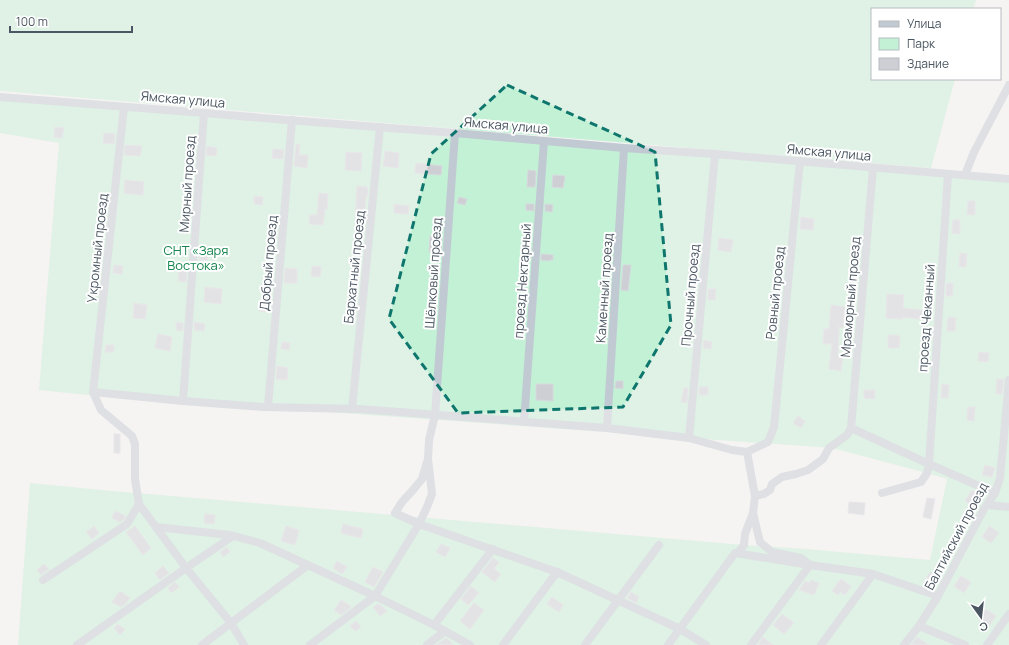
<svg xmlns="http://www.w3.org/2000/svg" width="1009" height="645" font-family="Manrope,sans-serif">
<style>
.green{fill:#c3f1d5}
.building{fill:#cdcfd5;stroke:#d7d9de}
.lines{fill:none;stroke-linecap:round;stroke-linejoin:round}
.minor{stroke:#c1cad2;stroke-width:8}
.marked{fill:none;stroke:#0f766e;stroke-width:3;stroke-dasharray:8 5;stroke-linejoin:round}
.labels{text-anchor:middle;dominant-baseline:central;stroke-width:4;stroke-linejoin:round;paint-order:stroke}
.street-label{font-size:13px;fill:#4a5661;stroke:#fff}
.park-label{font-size:13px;fill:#17864f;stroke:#fff}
</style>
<rect width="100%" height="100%" fill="#f5f3f3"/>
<g class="green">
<path d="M0 0H976L973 9H872V79H955L931 168 0 91Z"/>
<path d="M0 97 1009 179V645H18L30 483 101 490 744 545 806 549 930 560 947 479 927 473 832 448 88 395 39 390 59 143 0 133Z"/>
</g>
<g class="building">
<path d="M55 127 64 128 62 138 54 137Z"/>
<path d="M104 133 115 134 114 144 103 143Z"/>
<path d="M296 144H300L299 155H308L307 168 294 166Z"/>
<path d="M125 145 142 146 140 156 124 155Z"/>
<path d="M207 146 217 148 216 156 206 155Z"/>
<path d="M273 149 284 150 283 159 272 158Z"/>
<path d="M385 151 399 153 398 168 383 166Z"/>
<path d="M346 152 362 153 361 171 345 170Z"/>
<path d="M416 163 442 166 441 175 415 173Z"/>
<path d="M528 170 536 171 535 187H527Z"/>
<path d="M553 175 565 176 563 188 552 187Z"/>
<path d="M125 180 144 182 143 195 124 193Z"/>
<path d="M357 186 367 187V189H368L367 197H366L364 222 355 221Z"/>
<path d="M319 193 328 194 327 209H325L323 225 309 224 310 215H317Z"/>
<path d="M254 196 263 197 262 205 254 204Z"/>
<path d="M459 197 467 199 465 205 457 203Z"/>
<path d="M968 201H975V215L967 214Z"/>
<path d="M394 204 409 206 408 214 394 213Z"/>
<path d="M526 204H534V211L526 210Z"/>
<path d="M545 204 553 205 552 212 545 211Z"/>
<path d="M801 217 814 219 813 230 800 229Z"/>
<path d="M953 220H960V234L952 233Z"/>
<path d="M430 236 442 238 441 253 429 252Z"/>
<path d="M719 238 733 240 731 252 718 250Z"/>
<path d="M522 247 531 248 530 259 521 258Z"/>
<path d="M199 253 208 254 207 261 200 260V259H199Z"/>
<path d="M960 253 967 254 966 267H959Z"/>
<path d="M541 254 553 255V260H550V261L541 260Z"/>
<path d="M114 265 123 266 122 274 113 273Z"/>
<path d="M623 265H631L628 291 621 290Z"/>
<path d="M312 266 321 267 320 277 311 276Z"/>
<path d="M285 268 297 269V283H284Z"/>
<path d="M179 271 187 272 186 282 178 281Z"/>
<path d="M946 283H953L952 296H946Z"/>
<path d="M205 287 222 289 221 304 204 302Z"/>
<path d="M708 289H716L715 300H708Z"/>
<path d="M887 294 904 295 903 308 928 311 926 320 903 317V319L886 318Z"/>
<path d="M134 303 147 305 145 319 133 318Z"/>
<path d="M260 305 271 306 270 312 259 311Z"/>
<path d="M831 305 845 307 843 328 839 327 838 355 843 356 841 371 829 369 832 344H823L824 329H829Z"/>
<path d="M347 312H355V319L346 318Z"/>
<path d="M948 317 956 318 955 331H947Z"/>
<path d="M176 322 183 323V331L176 330Z"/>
<path d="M194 322 205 324 204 331 194 330Z"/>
<path d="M158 334 172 337 170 351 155 348Z"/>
<path d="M888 335 900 336 899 348H888Z"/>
<path d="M704 340 712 342 711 349 703 348Z"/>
<path d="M282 342 290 343 289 350 281 349Z"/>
<path d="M106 345H114V352H105Z"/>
<path d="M979 352 989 353 988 362 978 361Z"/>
<path d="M277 366 288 368 287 380 276 379Z"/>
<path d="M997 379H1004L1002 394H996Z"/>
<path d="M616 381H623V389L615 388Z"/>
<path d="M536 384H553V401L536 400Z"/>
<path d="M942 384 949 385 948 398H941Z"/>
<rect x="699" y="387" width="9" height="8"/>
<path d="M684 388H688L687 403 681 402Z"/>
<path d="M864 390H875V399L864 398Z"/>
<path d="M968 407H975L974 421 967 420Z"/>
<path d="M798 416 805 421 801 428 793 423Z"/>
<rect x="114" y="434" width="6" height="19"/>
<path d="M985 465 995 468 992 477 982 475Z"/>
<path d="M972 490 982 497 975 508 965 501Z"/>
<path d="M927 498 935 499 931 519 923 517Z"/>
<path d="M849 502 865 503 864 515 848 513Z"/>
<path d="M115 511 126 516 123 520 120 522 112 518Z"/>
<path d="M205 514 215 515 214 524 204 523Z"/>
<path d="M343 524 363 529 361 538 341 533Z"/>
<path d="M94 526 99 533 92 539 86 532Z"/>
<path d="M135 526 151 548 143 555 126 532Z"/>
<path d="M286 526 299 530 295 545 281 541Z"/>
<path d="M989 526 999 533 991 543 982 537Z"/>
<path d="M441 544 450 548 445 557 436 552Z"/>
<path d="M227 547 230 552 223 557 220 552Z"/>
<path d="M493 558 499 562 494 569 501 574 495 582 482 572Z"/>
<path d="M337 561 347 567 342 574 333 568Z"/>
<path d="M44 564 49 569 41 575 37 570Z"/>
<path d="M163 566 169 573 160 580 155 573Z"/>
<path d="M373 567 383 572 374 587 365 582Z"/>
<path d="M930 572 940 579 933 589 928 587 923 583Z"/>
<path d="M961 576 971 582 964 593 954 586Z"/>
<path d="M841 579 851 586 845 595 840 592 838 595 832 591Z"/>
<path d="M811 580 819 583 814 595 799 590 805 581 809 583Z"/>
<path d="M175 582 179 587 171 593 168 588Z"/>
<path d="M471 586 479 593 468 605 461 599Z"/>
<path d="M120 591 130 598 125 604 121 607 112 602Z"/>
<path d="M631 592 639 597 636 603 627 598Z"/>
<path d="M552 597 563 605 559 612 547 604Z"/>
<path d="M341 600 351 606 349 609 341 615 334 610Z"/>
<path d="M474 603 484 610 470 629 460 621Z"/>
<path d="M378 604 382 606 387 611 380 616 373 607Z"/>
<path d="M986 609 996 616 989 626 979 620Z"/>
<path d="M782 614 794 623 784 634 773 625Z"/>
<path d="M356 621 361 627 355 631 350 626Z"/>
<path d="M118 624 125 630 120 635 114 628Z"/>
<path d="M763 637 773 645H758Z"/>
<path d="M917 637 929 645H911Z"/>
<path d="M446 638 449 640 453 645H436Z"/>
</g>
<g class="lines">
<g class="minor">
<path d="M0 97 204 113 287 120 455 133 624 148 715 154 1009 179"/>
<path d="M124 107 93 392 101 410 132 436 135 444V479L139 504 186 568 231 623 244 645"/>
<path d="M965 175 974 152 1009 85"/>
<path d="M93 392 183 401 263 407 359 409 607 428 689 438 732 450 747 452 768 442 774 427 800 161"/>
<path d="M183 401 204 113"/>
<path d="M268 407 292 120"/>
<path d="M352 409 380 127"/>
<path d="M524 422 544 141"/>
<path d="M607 428 624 148"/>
<path d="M851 428 929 464 995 493"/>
<path d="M689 438 715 154"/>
<path d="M427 462 422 479 413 490 402 502 395 513 419 524 557 572 680 629 706 645"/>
<path d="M882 493 921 482 927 473 929 464 948 174"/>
<path d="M755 496 764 494 770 490 772 484 782 477 796 474 808 470 823 459 829 448 847 435 851 428 873 168"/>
<path d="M987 505 1009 507"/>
<path d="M156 527 230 535 260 543 375 596 434 625 470 645"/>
<path d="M738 553 744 545 745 534 753 513 755 496 747 452"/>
<path d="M43 580 127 524 139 504"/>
<path d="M434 625 493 549"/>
<path d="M919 626 965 645"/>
<path d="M77 645 186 568 233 536"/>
<path d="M202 645 308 565"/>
<path d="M310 645 375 596 419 524 427 507 432 494 428 459 429 440 435 415 455 133"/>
<path d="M427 645 445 631"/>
<path d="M503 645 557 572"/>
<path d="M585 645 659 545"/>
<path d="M668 645 735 553 810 565 873 574 938 596"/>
<path d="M751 645 810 565 801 558 772 552 760 542 758 534 753 513"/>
<path d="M821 645 873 574"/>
<path d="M904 645 919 626 938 596 984 509 995 493 1000 478 1009 380"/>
<path d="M987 645 1009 614"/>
</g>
</g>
<path d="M0 0H1009V645H0ZM507 85 655 152 671 325 623 407 458 413 389 319 431 154Z" fill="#f5f3f3" fill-opacity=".55" fill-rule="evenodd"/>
<path class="marked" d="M507 85 655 152 671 325 623 407 458 413 389 319 431 154Z"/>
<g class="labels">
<g class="street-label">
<text transform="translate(183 99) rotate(5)">Ямская улица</text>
<text transform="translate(506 125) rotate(5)">Ямская улица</text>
<text transform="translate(829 152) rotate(5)">Ямская улица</text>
<text transform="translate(187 184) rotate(-86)">Мирный проезд</text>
<text transform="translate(97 248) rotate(-84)">Укромный проезд</text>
<text transform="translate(268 263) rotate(-85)">Добрый проезд</text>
<text transform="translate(354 267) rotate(-84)">Бархатный проезд</text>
<text transform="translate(433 273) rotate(-86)">Шёлковый проезд</text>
<text transform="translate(522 281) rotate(-86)">проезд Нектарный</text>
<text transform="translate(604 288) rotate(-86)">Каменный проезд</text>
<text transform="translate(775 293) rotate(-84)">Ровный проезд</text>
<text transform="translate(690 295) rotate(-85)">Прочный проезд</text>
<text transform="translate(850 297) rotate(-85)">Мраморный проезд</text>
<text transform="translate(926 318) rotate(-86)">проезд Чеканный</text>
<text transform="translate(956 536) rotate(-62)">Балтийский проезд</text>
</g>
<g class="park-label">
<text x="196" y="250">СНТ «Заря<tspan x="196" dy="15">Востока»</tspan></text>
</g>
</g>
<rect x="871" y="8" width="130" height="72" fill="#ffffff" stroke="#b7bbc0"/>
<rect x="879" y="21" width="20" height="6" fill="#c1cad2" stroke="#b7bbc0"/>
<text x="907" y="28" font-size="12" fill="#4a5661">Улица</text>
<rect x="879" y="38" width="20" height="12" fill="#c3f1d5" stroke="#b7bbc0"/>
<text x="907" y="48" font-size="12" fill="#4a5661">Парк</text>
<rect x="879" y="58" width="20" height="12" fill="#cdcfd5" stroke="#b7bbc0"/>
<text x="907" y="68" font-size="12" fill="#4a5661">Здание</text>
<g transform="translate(981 617) rotate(165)" stroke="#ffffff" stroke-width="3" paint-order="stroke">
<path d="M0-3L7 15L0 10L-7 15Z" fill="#4a5661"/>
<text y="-6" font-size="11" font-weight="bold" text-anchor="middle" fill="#4a5661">С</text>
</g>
<path d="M10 26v6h122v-6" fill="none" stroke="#4a5661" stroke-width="2"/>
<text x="16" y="26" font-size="12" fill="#4a5661" stroke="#ffffff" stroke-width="3" paint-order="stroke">100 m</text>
</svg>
